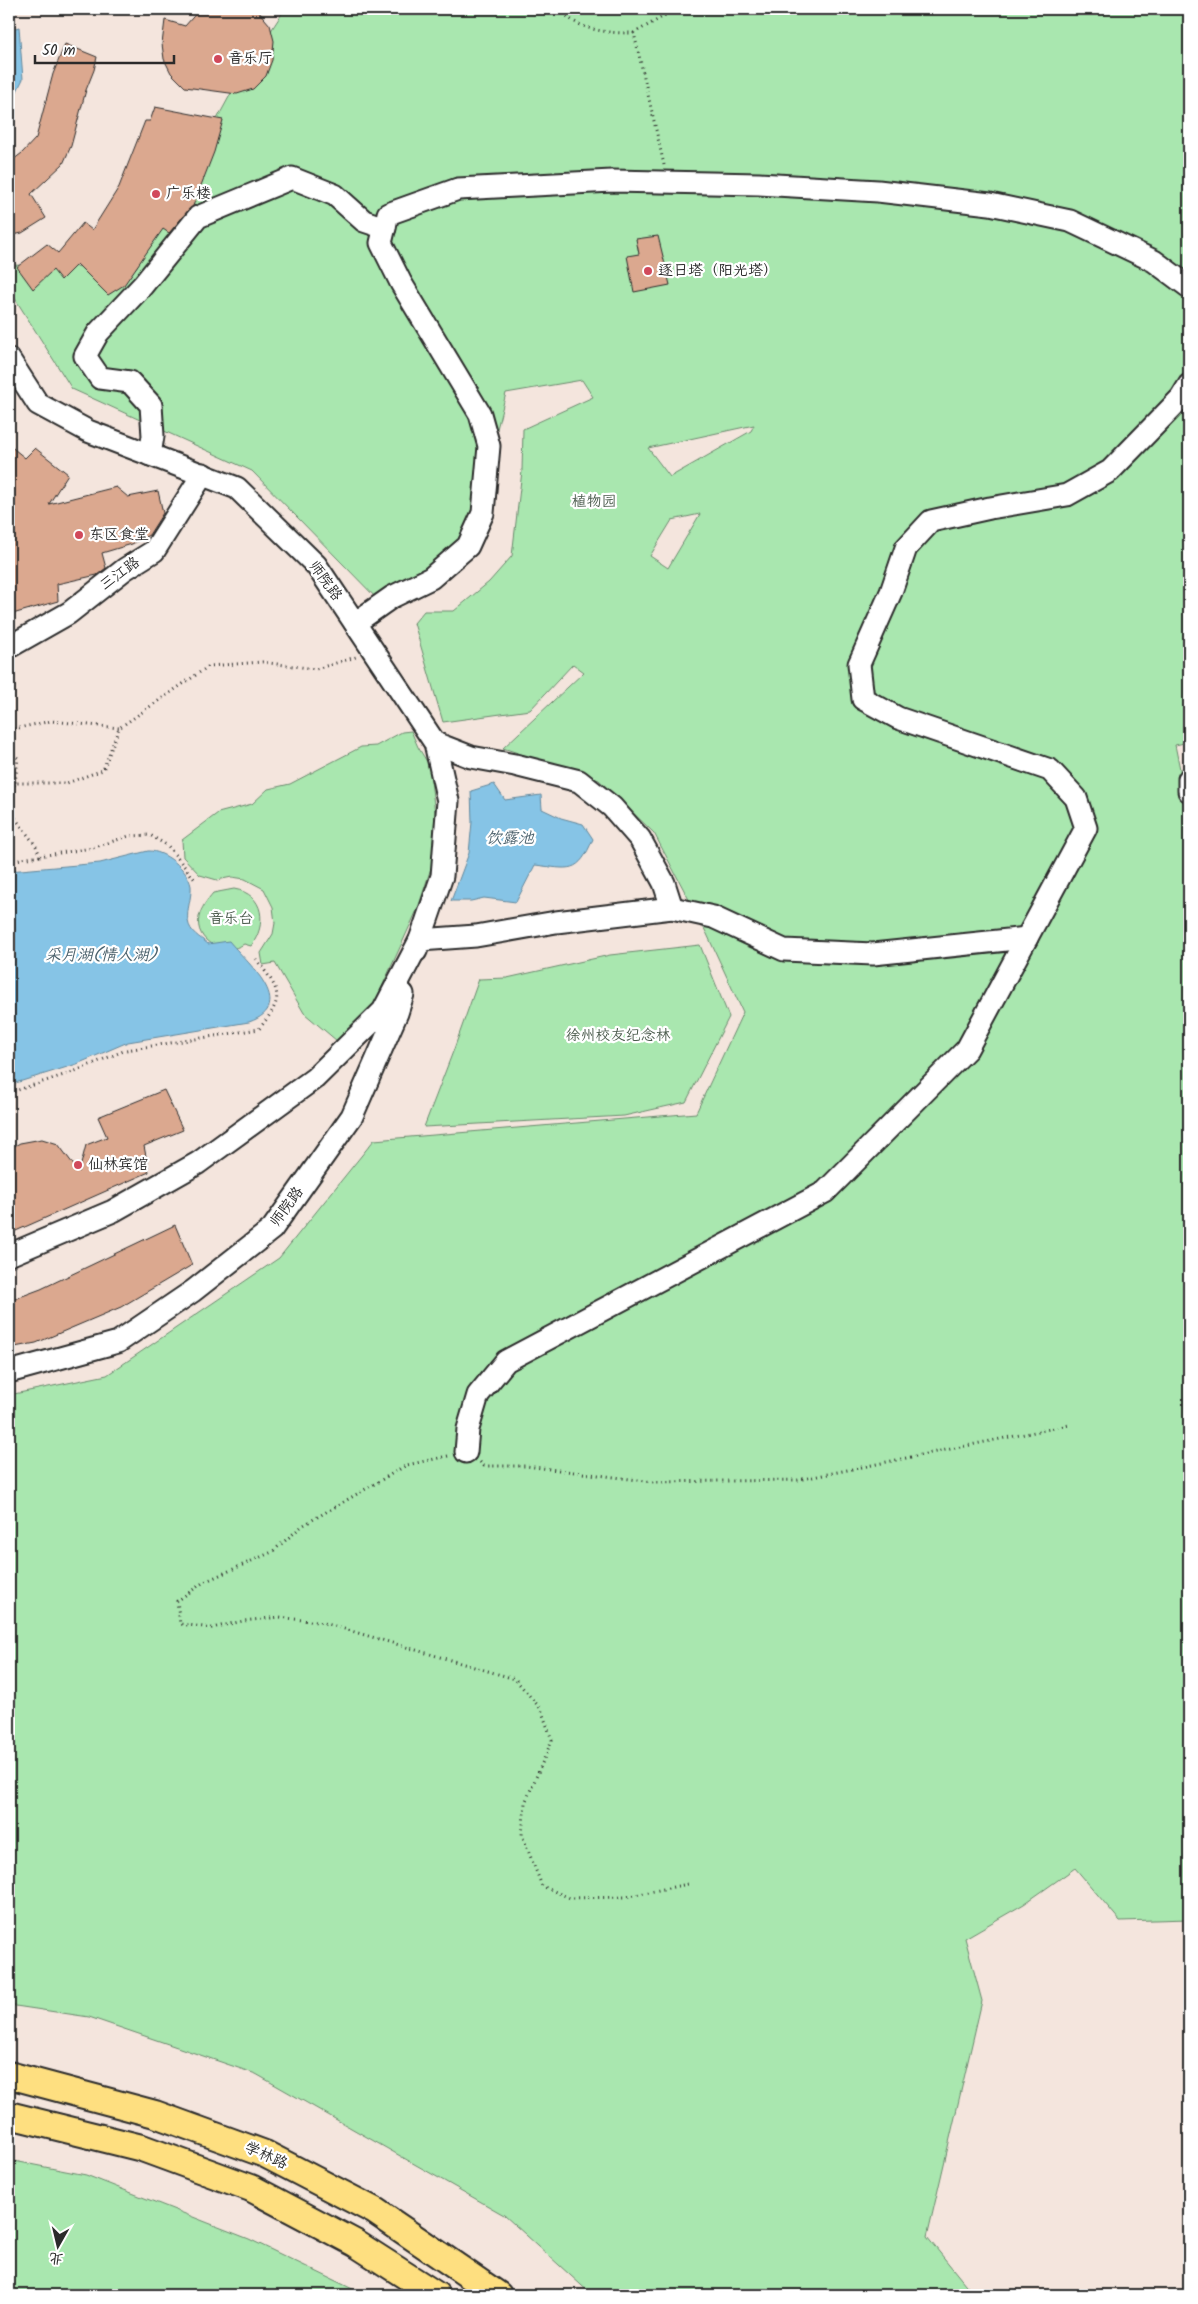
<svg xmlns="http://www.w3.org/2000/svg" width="1198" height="2304" font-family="Kalam,'LXGW WenKai TC',sans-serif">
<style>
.green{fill:#a9e7af;stroke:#6a896d;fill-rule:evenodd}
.water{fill:#86c4e6;stroke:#62879b}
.building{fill:#dba88f;stroke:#2b2b2b}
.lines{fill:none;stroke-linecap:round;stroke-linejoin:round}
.minor-casing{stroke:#2b2b2b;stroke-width:25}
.major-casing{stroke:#2b2b2b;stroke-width:30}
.path{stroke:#2b2b2b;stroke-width:3;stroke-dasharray:1 4;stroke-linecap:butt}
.minor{stroke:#fff;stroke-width:21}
.major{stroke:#fedf80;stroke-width:26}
.poi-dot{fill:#d1495b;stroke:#fff;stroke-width:2}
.labels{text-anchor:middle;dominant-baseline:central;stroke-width:4.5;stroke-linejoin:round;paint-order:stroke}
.poi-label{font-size:15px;fill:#2b2b2b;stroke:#fff;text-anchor:start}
.park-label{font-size:15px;fill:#4a5a4c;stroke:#fff}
.street-label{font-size:15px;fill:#2b2b2b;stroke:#fff}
.water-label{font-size:16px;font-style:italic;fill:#4b616c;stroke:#fff}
</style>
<rect width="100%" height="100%" fill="#f4e5dd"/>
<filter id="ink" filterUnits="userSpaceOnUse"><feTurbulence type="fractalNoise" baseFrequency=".02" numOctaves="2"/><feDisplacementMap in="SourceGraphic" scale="10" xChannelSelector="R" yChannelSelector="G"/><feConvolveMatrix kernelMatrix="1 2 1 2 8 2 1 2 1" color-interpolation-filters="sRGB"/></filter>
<g filter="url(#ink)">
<g class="green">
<path d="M285 9H1189V742L1175 745 1189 813V1919L1120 1921 1075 1868 1024 1904 965 1938 982 2001 927 2237 974 2295H592L504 2215 256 2074 89 2017 9 2005V1395L107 1375 279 1258 374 1140 696 1113 743 1012 707 934 654 833 599 780 503 748 584 672 573 664 530 710 443 722 414 623 424 611H454L489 582 512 556 522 471 523 429 593 397 582 380 506 393 472 529 385 607 252 471 72 389 9 289V265L136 268 235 86ZM754 425 751 431 670 477 648 448ZM700 514 668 568 650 556 672 520Z"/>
<path d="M411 731 418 747 429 765 435 813 432 865 418 908 375 1002 357 1023 337 1041 304 1013 275 963 263 965 261 953 273 934 275 923 273 907 264 889 245 879 232 877 217 880 200 875 183 857 182 840 218 813 252 804 268 789 290 784 361 747 376 746 402 732Z"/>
<path d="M234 889C265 894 267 925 251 946L244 944C225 957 194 942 199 917 201 908 207 900 213 893Z"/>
<path d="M700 945 729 1017 686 1102 624 1116 424 1127 454 1049 479 979 507 978 610 955Z"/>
<path d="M9 2160 86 2175 249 2239 365 2295H9Z"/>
</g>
<g class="water">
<path d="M19 27 23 79 9 107V30Z"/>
<path d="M494 784 505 800 541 795 542 809 561 818 583 824 593 839C578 875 570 869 535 865L516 902 484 898 471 901H451L469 853 472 822 471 791Z"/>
<path d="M148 851C164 850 188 869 191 886 192 898 186 910 188 921 190 933 200 937 208 944L229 941C246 962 299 1005 249 1022L128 1042 77 1064 9 1085V871L100 863Z"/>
</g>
<g class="building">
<path d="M200 9H253L258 11 270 25 274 41 272 60 266 76 253 89 237 94 185 87 171 73 164 59 162 44 165 20 185 26Z"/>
<path d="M65 44 97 57 94 70 86 90 71 146 63 164 31 194 46 218 22 233 9 236V163L22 153 36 138 53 74Z"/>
<path d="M155 107 223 120 214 152 193 206 169 233 163 229 124 285 108 295 77 264 61 280 53 270 33 289 17 267 47 244 58 253 83 223 92 230 119 187 145 121H150Z"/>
<path d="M658 236 670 285 634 292 627 256 639 254 636 239Z"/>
<path d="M9 445 25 458 35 448 68 474 49 504 116 487 128 497 158 491 163 513 149 535 132 544 102 553 106 568 97 575 57 584 58 601 9 615Z"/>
<path d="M164 1090 183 1130 144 1146 149 1172 9 1234V1149L20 1143 42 1139 58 1144 79 1172 86 1145 107 1137 98 1117Z"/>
<path d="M175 1225 192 1265 121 1307 36 1343 9 1348V1301L41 1289Z"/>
</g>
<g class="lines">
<g class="minor-casing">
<g id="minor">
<path d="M9 359 38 404 88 431 237 488 316 565 435 743 448 801 442 876 420 940 383 1011 315 1078 198 1163 113 1211 9 1255"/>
<path d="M150 455 153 436 151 405 130 382 100 378 85 356 98 333 143 285 198 217 292 178 335 195 364 221 385 228"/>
<path d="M355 623 392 597 431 578 468 546 483 513 489 446 480 414 401 283 381 243 388 214 458 189 612 181 759 184 878 191 990 204 1070 221 1154 261 1189 287"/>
<path d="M9 647 69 613 125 569 154 551 203 474"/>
<path d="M435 743 471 757 515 765 579 781 612 807 640 839 664 883 672 908"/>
<path d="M1189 779V791"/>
<path d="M416 951 420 940 476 936 556 922 672 908 713 917 784 950 873 954 1027 938"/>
<path d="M9 1372 118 1342 193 1291 272 1229 352 1116 397 1013 403 994"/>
<path d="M466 1452 468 1429 478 1395 506 1361 825 1192 967 1049 1086 828 1076 798 1050 770 898 718 863 699 859 664 891 592 906 548 931 521 990 508 1067 495 1110 471 1181 398 1189 385"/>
</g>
</g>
<g class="major-casing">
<g id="major">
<path d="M9 2075 155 2114 265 2154 375 2211 498 2295"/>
<path d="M9 2115 142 2148 251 2188 355 2243 436 2295"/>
</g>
</g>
<g class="path">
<path d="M560 9C577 31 607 33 634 33"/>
<path d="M664 165 634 33 668 14 673 9"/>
<path d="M9 730 51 721 119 728"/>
<path d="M9 751 18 758 15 783 9 784"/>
<path d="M9 794 15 783H67L103 770 119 728 209 666 262 662 316 669 356 657"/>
<path d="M9 810 36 846 40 856 92 848 129 836 150 835 168 846 196 881"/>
<path d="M9 861 40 856"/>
<path d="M9 1093 73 1072 126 1050 259 1029C286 996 280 991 256 959"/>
<path d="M448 1456 407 1465 302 1526 272 1552 204 1582 177 1601 180 1624 212 1628 243 1621 280 1617 324 1623 515 1679 541 1709 552 1740 525 1803 522 1835 542 1886 570 1898 625 1897 688 1884"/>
<path d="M480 1462 484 1466H526L654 1482 798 1480 1069 1425"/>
</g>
<use href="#minor" class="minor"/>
<use href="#major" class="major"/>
</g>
</g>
<g class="poi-dot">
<circle cx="218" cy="59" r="5"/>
<circle cx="156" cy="194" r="5"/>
<circle cx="648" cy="271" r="5"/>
<circle cx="79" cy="535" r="5"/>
<circle cx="78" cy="1165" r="5"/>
</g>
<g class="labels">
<g class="poi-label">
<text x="228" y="59">音乐厅</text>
<text x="166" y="194">广乐楼</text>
<text x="658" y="271">逐日塔（阳光塔）</text>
<text x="89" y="535">东区食堂</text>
<text x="88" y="1165">仙林宾馆</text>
</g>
<g class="park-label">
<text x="594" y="502">植物园</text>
<text x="231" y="919">音乐台</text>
<text x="618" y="1036">徐州校友纪念林</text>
</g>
<g class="street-label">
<text transform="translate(120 574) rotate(-36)">三江路</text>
<text transform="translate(325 581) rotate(54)">师院路</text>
<text transform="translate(287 1207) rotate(-54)">师院路</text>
<text transform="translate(266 2156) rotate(24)">学林路</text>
</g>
<g class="water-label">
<text x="510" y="838">饮露池</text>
<text x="101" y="955">采月湖(情人湖)</text>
</g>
</g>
<rect width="1198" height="2304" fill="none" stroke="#fff" stroke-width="30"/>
<rect x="15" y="15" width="1168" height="2274" fill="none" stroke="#2b2b2b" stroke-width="2" filter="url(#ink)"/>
<g transform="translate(58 2246) rotate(188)" stroke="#ffffff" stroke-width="4" paint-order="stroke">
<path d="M0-4L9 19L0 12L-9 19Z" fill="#2b2b2b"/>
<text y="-8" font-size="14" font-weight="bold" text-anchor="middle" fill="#2b2b2b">北</text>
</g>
<path d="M35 55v8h139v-8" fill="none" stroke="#2b2b2b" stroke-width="2.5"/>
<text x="42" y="55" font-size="15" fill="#2b2b2b" stroke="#ffffff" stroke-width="4" paint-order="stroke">50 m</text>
</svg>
